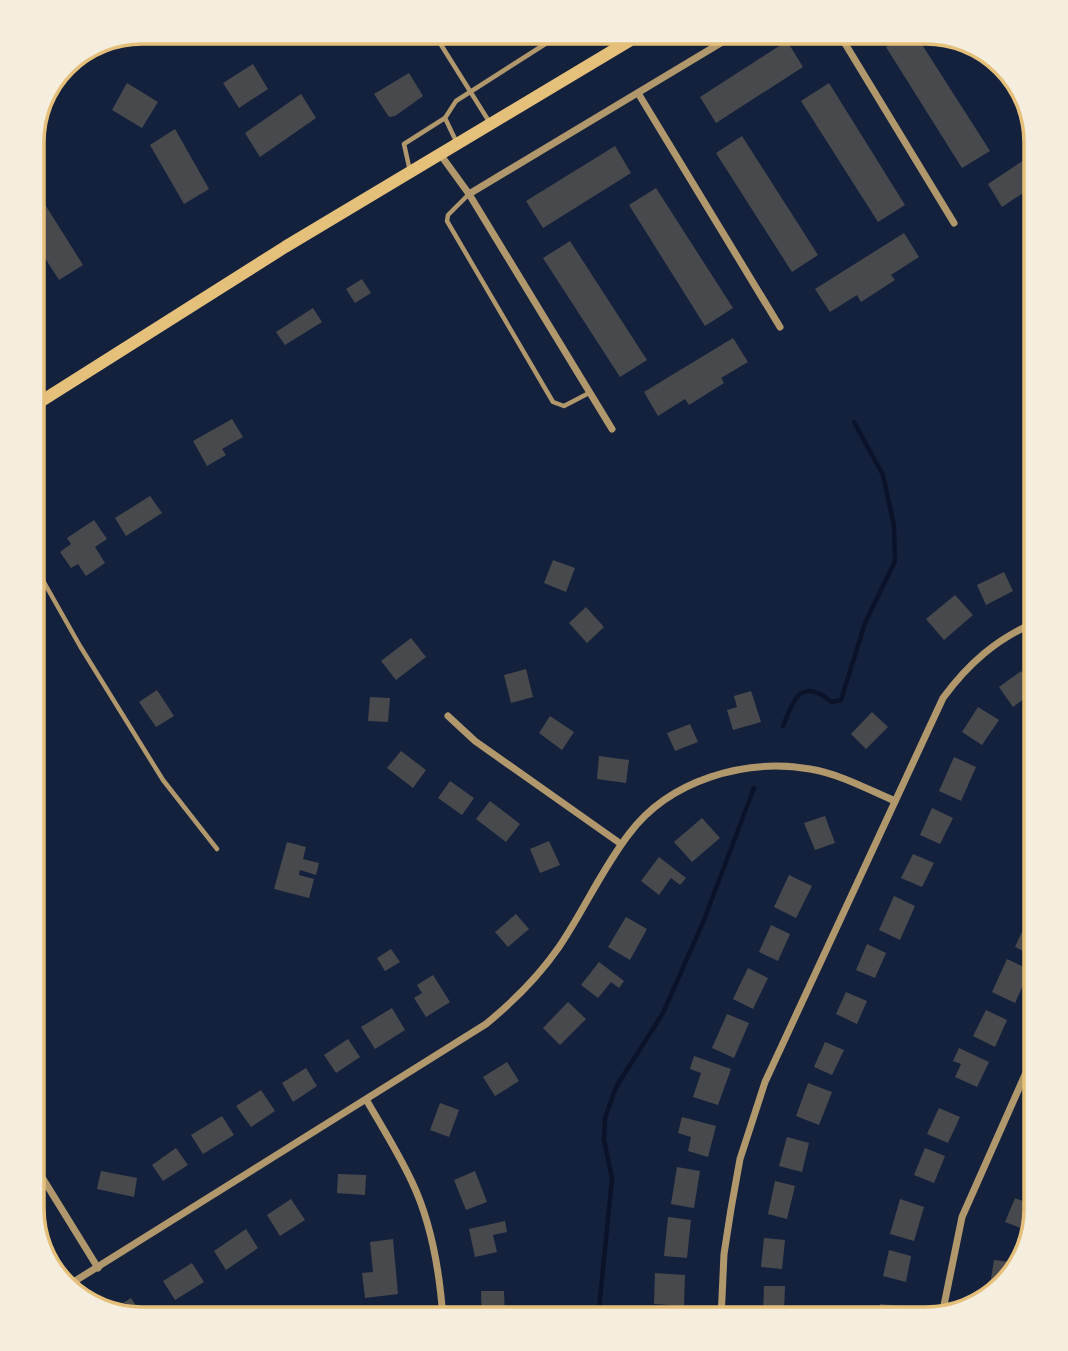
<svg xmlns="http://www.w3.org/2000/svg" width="1068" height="1351" font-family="'PT Sans',sans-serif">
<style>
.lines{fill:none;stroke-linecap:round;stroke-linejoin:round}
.stream{stroke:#0b132b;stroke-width:4.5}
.building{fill:#48494c}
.service{stroke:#b1986c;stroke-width:4.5}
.minor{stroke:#b1986c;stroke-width:7}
.secondary{stroke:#e5c07b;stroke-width:12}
.rim{fill:none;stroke:#e5c07b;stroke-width:3.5}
</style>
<rect width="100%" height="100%" fill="#14213d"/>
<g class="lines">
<g class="stream">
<path d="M783 726C794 700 800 676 832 702L841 700 865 623 895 561 894 526 883 475 854 422"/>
<path d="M598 1319 612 1178 604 1140 605 1118 616 1087 663 1013 704 920 754 788"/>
</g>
</g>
<g class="building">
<path d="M159 32H189L184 43Z"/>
<path d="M911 32H914L990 151 962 168 886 47Z"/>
<path d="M787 41 803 67 716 123 700 97Z"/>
<path d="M253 64 268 89 239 108 223 83Z"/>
<path d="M409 73 423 96 395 116 389 117 374 94Z"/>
<path d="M127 83 158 102 142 128 112 110Z"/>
<path d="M829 83 905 205 878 222 801 101Z"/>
<path d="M301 94 316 118 260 157 245 133Z"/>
<path d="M175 129 209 189 184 204 150 145Z"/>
<path d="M742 136 818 255 792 272 716 153Z"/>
<path d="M615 146 631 173 543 228 526 201Z"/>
<path d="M1036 152V194L1033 196 1029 189 1002 207 988 184Z"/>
<path d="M32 178 36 185 34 187 83 265 59 280 32 238Z"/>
<path d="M656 188 733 308 705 326 629 205Z"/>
<path d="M904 233 919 257 891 275 895 280 861 302 857 295 830 312 815 289Z"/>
<path d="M570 241 647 360 620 377 543 258Z"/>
<path d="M362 279 371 293 355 303 346 289Z"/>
<path d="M313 308 322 322 285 345 276 332Z"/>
<path d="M733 338 748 362 721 378 724 383 689 405 685 399 658 416 644 392Z"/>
<path d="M232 419 243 437 222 449 226 455 207 466 193 441Z"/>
<path d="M150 496 162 513 126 536 115 518Z"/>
<path d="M94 520 107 539 95 547 105 563 86 576 78 564 71 568 60 552 71 544 67 538Z"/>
<path d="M553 560 575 568 566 592 544 583Z"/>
<path d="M1004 572 1013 591 986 605 977 585Z"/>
<path d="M955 595 973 615 944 640 926 619Z"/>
<path d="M586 607 604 627 587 643 569 623Z"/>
<path d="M411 638 426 657 396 680 381 661Z"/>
<path d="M526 669 533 697 511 703 504 675Z"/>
<path d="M1021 671 1036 690 1013 707 999 687Z"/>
<path d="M157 690 174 716 156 727 139 702Z"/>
<path d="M751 691 761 722 733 730 727 710 737 707 734 696Z"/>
<path d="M370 697 390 698 388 722 368 721Z"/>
<path d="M978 707 999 720 982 745 962 732Z"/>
<path d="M872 712 888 727 866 749 851 734Z"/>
<path d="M550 716 574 732 562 750 539 733Z"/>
<path d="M690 724 698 742 675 751 667 733Z"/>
<path d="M401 751 426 770 413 788 387 768Z"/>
<path d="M599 756 629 760 626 783 597 779Z"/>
<path d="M954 757 976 767 961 801 939 791Z"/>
<path d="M450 781 474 798 462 815 438 798Z"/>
<path d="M490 801 520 824 506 842 476 819Z"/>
<path d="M932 808 953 818 940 844 920 835Z"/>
<path d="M825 816 835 843 815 850 804 823Z"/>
<path d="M702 818 720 838 692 862 674 842Z"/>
<path d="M549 841 560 865 540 873 530 849Z"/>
<path d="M287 842 306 847 303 859 319 863 316 875 300 870 299 875 314 879 309 898 274 889Z"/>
<path d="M913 854 934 863 922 887 901 878Z"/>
<path d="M659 857 686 878 680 885 671 878 659 895 641 881Z"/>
<path d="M789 875 812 886 796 918 774 907Z"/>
<path d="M894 896 915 906 900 940 879 930Z"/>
<path d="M516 914 529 929 508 947 495 932Z"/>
<path d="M626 917 647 929 630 960 608 947Z"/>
<path d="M1029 917 1036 921V957L1015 947Z"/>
<path d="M771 925 790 934 778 961 759 952Z"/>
<path d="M867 944 886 953 875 978 856 970Z"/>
<path d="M391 949 400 962 385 971 377 958Z"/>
<path d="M1007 959 1030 970 1015 1003 992 992Z"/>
<path d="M599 962 624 981 619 988 611 982 598 998 581 985Z"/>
<path d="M748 968 768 978 753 1009 733 999Z"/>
<path d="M433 975 450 1002 426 1017 414 998 422 993 417 985Z"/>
<path d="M846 992 867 1001 857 1024 836 1014Z"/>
<path d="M568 1002 586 1019 560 1045 543 1028Z"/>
<path d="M392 1008 405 1030 375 1049 361 1027Z"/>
<path d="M986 1010 1007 1020 995 1047 973 1036Z"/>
<path d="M727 1014 749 1023 734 1058 712 1048Z"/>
<path d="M348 1039 360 1057 336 1073 324 1055Z"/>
<path d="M825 1042 844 1050 832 1075 814 1067Z"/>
<path d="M959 1048 989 1062 977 1087 955 1077 961 1064 953 1061Z"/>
<path d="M694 1056 731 1069 718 1105 693 1097 701 1073 690 1069Z"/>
<path d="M507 1062 519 1081 495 1096 483 1077Z"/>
<path d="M306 1068 317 1086 293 1102 282 1083Z"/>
<path d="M808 1083 832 1092 819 1125 796 1116Z"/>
<path d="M261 1090 275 1111 251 1127 236 1106Z"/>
<path d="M440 1103 459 1110 449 1137 430 1130Z"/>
<path d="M939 1108 960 1117 948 1143 927 1134Z"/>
<path d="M222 1116 234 1135 203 1154 191 1135Z"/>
<path d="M682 1117 716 1126 708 1157 688 1151 691 1137 678 1133Z"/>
<path d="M787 1137 809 1143 802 1172 779 1166Z"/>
<path d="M176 1148 188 1165 163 1181 152 1165Z"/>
<path d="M925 1148 945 1156 934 1183 914 1175Z"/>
<path d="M1036 1150V1190L1022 1183Z"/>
<path d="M677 1167 700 1171 694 1208 671 1204Z"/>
<path d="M101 1171 137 1178 134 1197 97 1189Z"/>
<path d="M475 1171 487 1202 466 1210 454 1180Z"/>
<path d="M338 1174 366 1175 365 1195 337 1193Z"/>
<path d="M775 1181 795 1186 787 1219 768 1214Z"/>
<path d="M1015 1198 1036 1206 1028 1231 1005 1222Z"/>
<path d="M291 1199 305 1220 280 1236 267 1215Z"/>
<path d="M900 1199 924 1207 914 1241 890 1234Z"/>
<path d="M668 1217 691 1220 687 1258 664 1256Z"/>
<path d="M505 1221 507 1232 493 1235 497 1252 475 1257 469 1229Z"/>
<path d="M246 1229 258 1248 226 1270 214 1251Z"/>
<path d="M764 1238 785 1240 782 1269 761 1267Z"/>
<path d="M393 1239 398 1294 365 1298 362 1273 373 1272 370 1242Z"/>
<path d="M889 1250 911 1256 906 1282 883 1276Z"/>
<path d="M994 1260 1017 1263 1015 1271 995 1292 989 1291Z"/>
<path d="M192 1263 204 1282 175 1300 163 1281Z"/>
<path d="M655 1273 685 1275 684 1306 654 1304Z"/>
<path d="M764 1286H785L784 1314H763Z"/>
<path d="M481 1291H504L505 1319H482Z"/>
<path d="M131 1298 144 1318 135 1319 109 1312Z"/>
<path d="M880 1304 904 1306 903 1319H878Z"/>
</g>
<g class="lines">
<g class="service">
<path d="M433 32 490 123"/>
<path d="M456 141 445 118 456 101 564 32"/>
<path d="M410 171 404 144 445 118"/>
<path d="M468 195 448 215 447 221 553 402 564 406 589 393"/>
<path d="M32 561 80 646 163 780 217 849"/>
</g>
<g class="minor">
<path d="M838 32 954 223"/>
<path d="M638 93 780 327"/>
<path d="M440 154 469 194 612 429"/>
<path d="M469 194 739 32"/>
<path d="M448 716 475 741 621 844"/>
<path d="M367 1101C382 1127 399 1154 412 1182 431 1222 440 1275 443 1319"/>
<path d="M32 1161 98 1268"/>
<path d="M67 1286 486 1024C514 1001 539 976 559 947 584 910 602 869 629 834 669 780 745 758 810 769 840 774 867 789 895 801"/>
<path d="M942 1315 962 1217 1036 1050"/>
<path d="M721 1319 724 1254 731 1209 740 1159 765 1082 943 698C968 664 996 639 1036 622"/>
</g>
<path class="secondary" d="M32 407 285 247 644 32"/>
</g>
<path d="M0 0H1068V1351H0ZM142 44H926A98 98 0 0 1 1024 142V1209A98 98 0 0 1 926 1307H142A98 98 0 0 1 44 1209V142A98 98 0 0 1 142 44Z" fill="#f5edde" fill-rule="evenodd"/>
<path class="rim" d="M142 44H926A98 98 0 0 1 1024 142V1209A98 98 0 0 1 926 1307H142A98 98 0 0 1 44 1209V142A98 98 0 0 1 142 44Z"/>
</svg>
